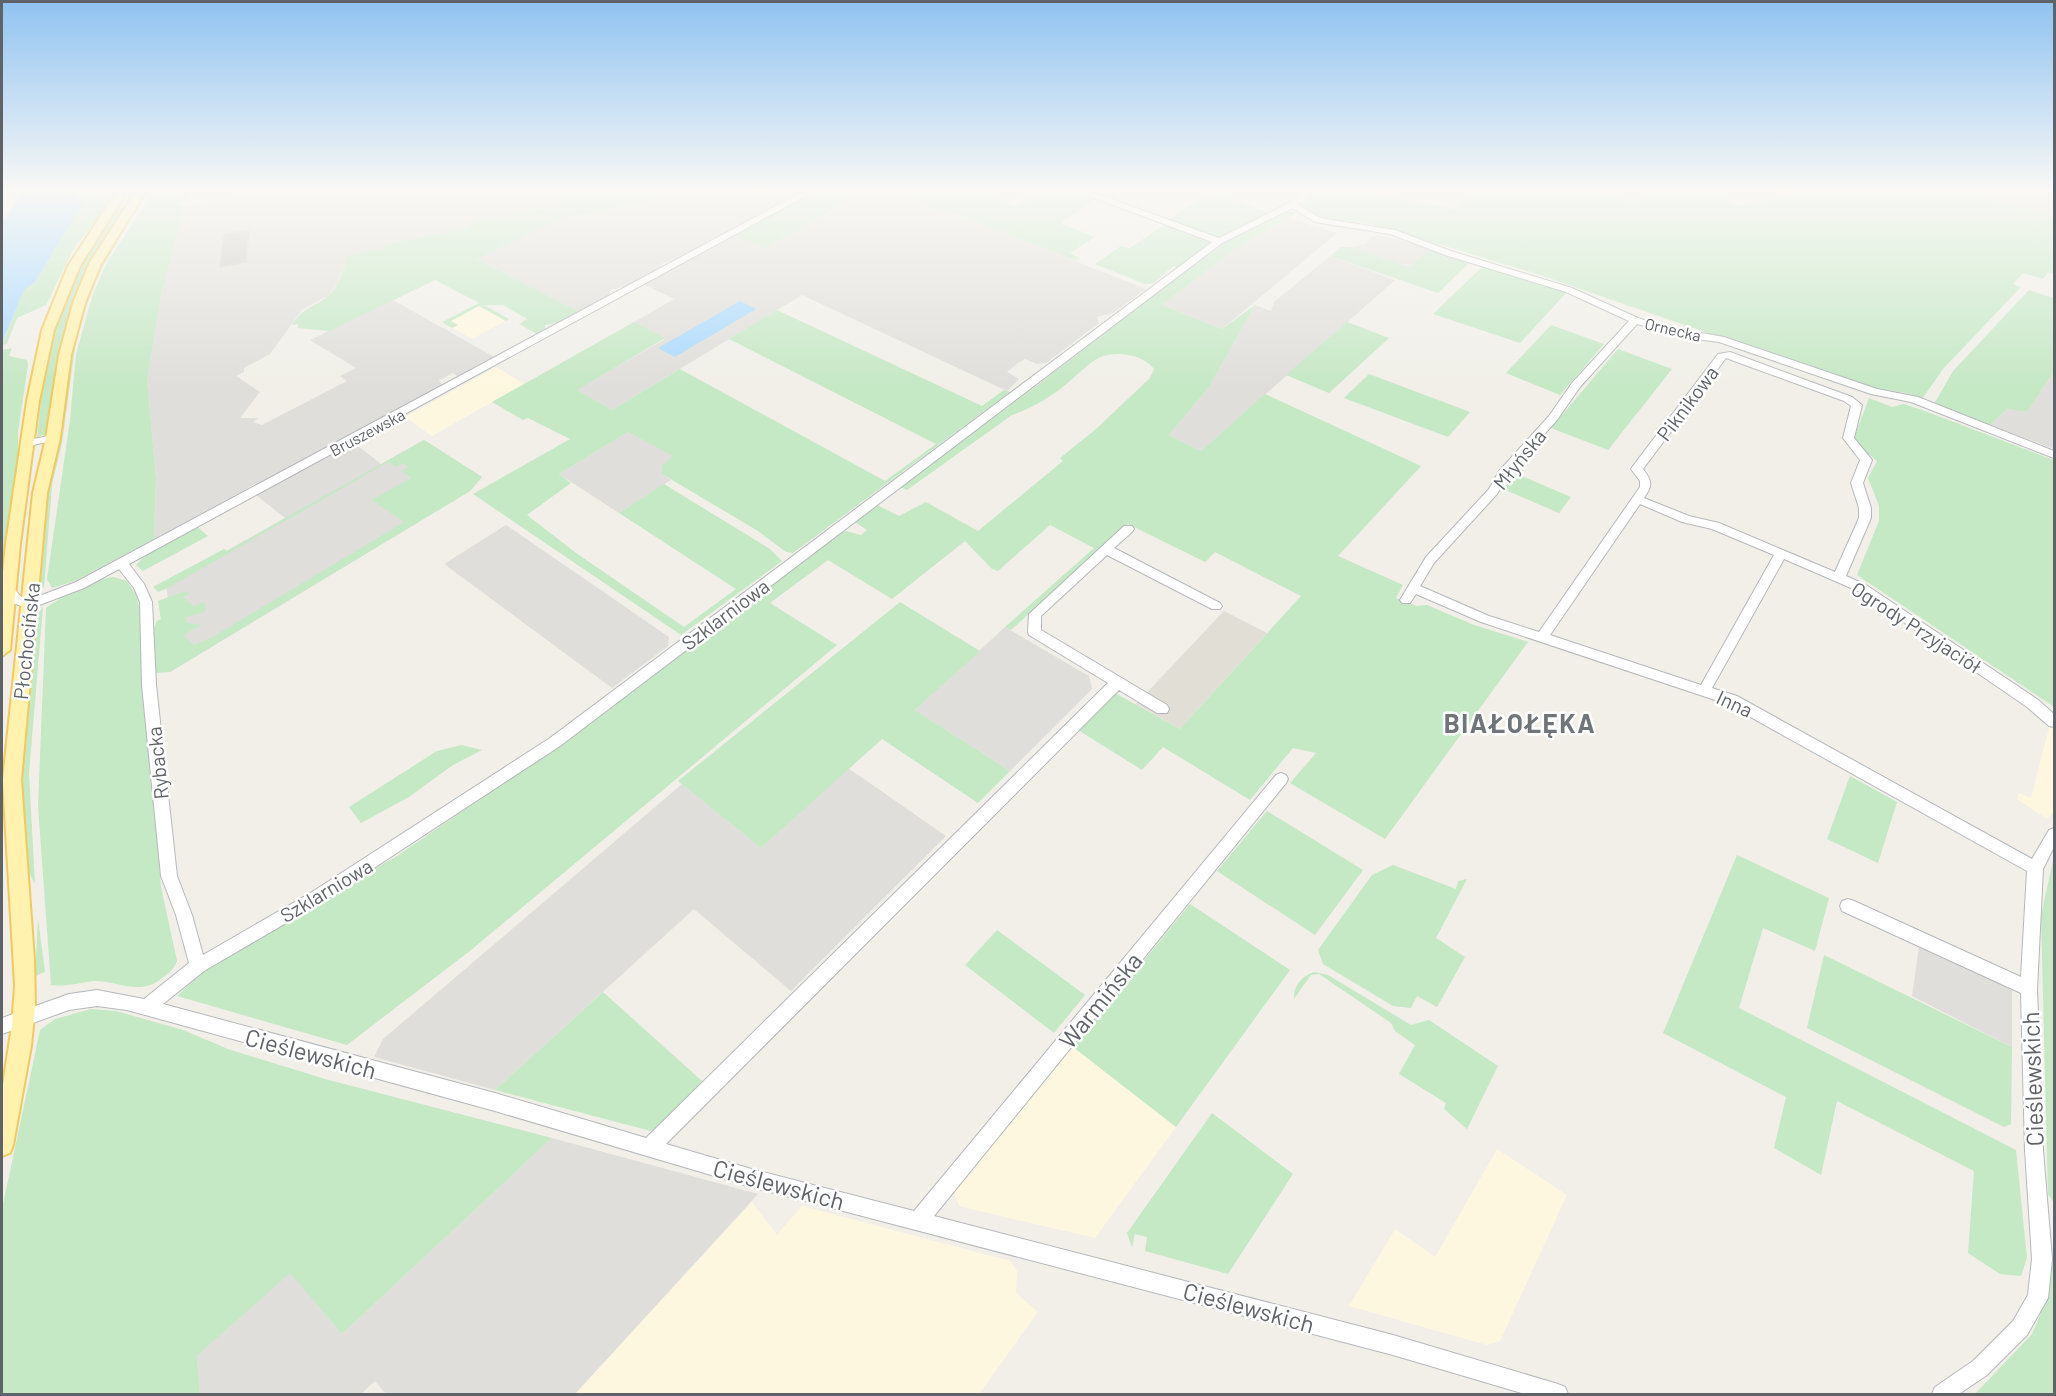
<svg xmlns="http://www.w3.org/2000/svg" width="2056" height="1396" font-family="Barlow,sans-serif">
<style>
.commercial{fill:#fef7e0}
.industrial{fill:#e0deda}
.education{fill:#e1ded6}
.green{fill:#c5e8c5}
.water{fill:#aadaff}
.building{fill:#cccac5;stroke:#d6d1c6;stroke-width:1.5}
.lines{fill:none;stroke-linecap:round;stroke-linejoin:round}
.minor-casing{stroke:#b5b8bc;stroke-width:2}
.major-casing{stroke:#f2c960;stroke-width:4}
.minor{fill:#fff;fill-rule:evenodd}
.major{fill:#fff2af;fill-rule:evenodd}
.labels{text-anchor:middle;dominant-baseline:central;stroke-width:5;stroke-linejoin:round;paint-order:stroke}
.far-street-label{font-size:16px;fill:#5f6368;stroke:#fff}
.street-label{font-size:20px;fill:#5f6368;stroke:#fff}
.near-street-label{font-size:24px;fill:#5f6368;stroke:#fff}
.district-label{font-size:26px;font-weight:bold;letter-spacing:1.5px;fill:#70757a;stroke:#fff}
</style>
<rect width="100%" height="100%" fill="#f1efe8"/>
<g class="commercial">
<path d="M479 303 509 319 472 339 442 322Z"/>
<path d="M496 367 524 384 432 436 405 417Z"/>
<path d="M2050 724 2054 727V811L2047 819 2017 799 2019 793 2031 798Z"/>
<path d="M1073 1047 1176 1127 1095 1238 959 1206 954 1192Z"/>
<path d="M1497 1149 1567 1195 1500 1341 1487 1345 1349 1306 1395 1229 1435 1257Z"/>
<path d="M752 1202 777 1235 802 1206 1010 1261 1017 1271 1016 1293 1038 1312 979 1394H575Z"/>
</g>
<g class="industrial">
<path d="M272 191H558L561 206 477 223 470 228 386 244V248L347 257 338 283 329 295 302 310 270 354 244 368V372L236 376 260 392 240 418H259L253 422 262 425 347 381 340 376 356 368 310 340 393 300 496 358 460 378 453 373 439 380 442 385 440 390 257 486 254 484 246 489V491L154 539 156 478 147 380 161 296 185 206Z"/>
<path d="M687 191H806L678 258 663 263 660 268 629 285 610 290V295L580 312 477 259 563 218 628 206Z"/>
<path d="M867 191H896L938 212 943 209 1146 289 1113 313 1097 317 1099 323 1046 363 1037 364 1025 359 1018 363 1007 372 1019 379 1007 391 802 295 612 410 576 390 665 339 634 322 674 299 643 284 734 235 765 248Z"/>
<path d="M1965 191H2054V218L2005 203Z"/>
<path d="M1288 218 1337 233 1222 329 1162 305 1234 250Z"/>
<path d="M1378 235 1432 248 1409 267 1350 247 1366 244 1371 237Z"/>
<path d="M1330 256 1395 280 1201 451 1169 435 1209 387 1255 305 1271 311 1274 302Z"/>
<path d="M2054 371V449L1991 425 2007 409 2027 412Z"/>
<path d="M628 432 674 456 662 474 671 480 619 513 559 474Z"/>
<path d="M424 440 482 477 470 491 170 672 160 613 169 606 166 585 285 518 256 495 353 442 381 464Z"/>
<path d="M506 525 669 637 668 646 612 688 444 564Z"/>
<path d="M1005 627 1089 676 1092 689 1010 771 915 710Z"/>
<path d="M848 768 946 836 791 991 694 909 495 1090 374 1057 383 1039 682 784 761 848Z"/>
<path d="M1919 946 2012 989V1047L1912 996Z"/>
<path d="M552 1138 758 1194 575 1394H386L375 1381 361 1394H200L197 1356 290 1272 342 1334Z"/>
</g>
<path class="education" d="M1224 611 1267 633 1180 729 1136 704Z"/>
<g class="green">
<path d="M76 191H118L73 250 46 305 17 318 7 344 2 345 24 289 35 282 82 205Z"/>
<path d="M160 191H192L180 205 185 206 161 296 147 380 156 478 154 539 75 581 52 588 47 579 70 420 76 354 92 297 106 264 150 197Z"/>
<path d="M558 191H687L628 206 563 218 477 259 580 312 558 323 545 325V330L537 334 519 324 527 319 503 305H484L509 319 506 321 479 306 451 321 458 325 452 328 442 322 479 303 435 280 330 331 298 328V324L292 325C306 304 313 309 329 295 340 286 343 270 347 256L386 248V244L469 228V225L477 220 560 206Z"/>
<path d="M815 191H867L765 248 734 235Z"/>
<path d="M896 191H975L1016 206 1040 191H1074L1096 199 1060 223 1095 237 1070 253 1080 258 1076 261 943 209 938 212Z"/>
<path d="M1197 191H1213L1272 214 1217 237 1168 220 1205 195Z"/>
<path d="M1317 191H1356L1454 209 1471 191H1577L1587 194 1594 191 1633 202 1644 196 1645 191H1747L1725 199 1737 205 1818 191H1965L2054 218V274L2048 272 2043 279 2023 273 2013 284 2021 287 1943 369 1922 399 1906 393 1862 386 1537 274 1395 231 1367 223 1333 220 1304 211 1303 204Z"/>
<path d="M139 205 95 280 76 340 62 443 52 485 44 588 39 584 47 490 60 440 70 359 86 298 101 263Z"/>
<path d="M119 208H125C74 282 57 344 48 433L37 437 45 366 56 322 72 281 87 251Z"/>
<path d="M1289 211 1296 213 1234 250 1162 305 1222 329 1255 305 1209 387 1169 435 1201 451 1265 394 1421 466 1338 556 1403 585 1396 598 1416 606 1427 605 1474 625 1528 642 1385 839 1290 783 1316 753 1293 748 1250 800 1163 747 1142 770 1078 730 1115 693 1180 729 1301 596 1215 552 1205 562 1128 524 1011 630 1005 627 1094 548 1050 525 998 571 992 569 965 541 892 599 828 560 770 603 837 645 471 950 347 1045 177 996 210 964 260 933 397 856 571 737 840 533 846 531 861 535 867 530 855 522 877 505 899 516 926 502 978 531 1063 461 1060 458 1096 429 1150 378 1154 369C1144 355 1119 351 1103 356 1088 362 1077 376 1065 385 1051 397 1030 409 1012 415L907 490 900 487 1035 387 1219 245Z"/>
<path d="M1165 224 1205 239 1208 242 1207 247 1178 268 1173 266 1154 283 1145 284 1095 264 1121 246 1129 249Z"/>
<path d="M1341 247H1350L1409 267 1432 248 1470 262 1438 293 1330 256Z"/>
<path d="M1484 265 1567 292 1520 343 1433 314Z"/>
<path d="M2029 290 2054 298V371L2027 412 2007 409 1991 425 1934 404 1953 371Z"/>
<path d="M777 310 982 406 1004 390 1010 392 793 553 786 552 758 531 662 474V466L673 456 628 432 559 474 571 483 527 515 576 553 684 627 736 589 619 513 664 484 770 549 782 561 681 635 473 494 570 439 528 418 523 420 492 402 634 322 665 338 577 390 612 410 680 369 885 481 936 444 729 339Z"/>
<path d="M1347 322 1389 338 1329 393 1286 375Z"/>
<path d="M1551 325 1604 344 1560 395 1506 373Z"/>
<path d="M12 348 9 356 27 360 28 365 18 432V467L2 570V350Z"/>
<path d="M1618 349 1672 369 1608 450 1551 428Z"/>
<path d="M1369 374 1470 412 1448 437 1344 398Z"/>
<path d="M1869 398 1892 407 1904 404 1922 410 2054 460V707L1857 575 1879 521V506L1868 478 1877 461 1854 442V438Z"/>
<path d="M424 440 482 477 470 491 170 672 155 673 151 635 157 621 161 619 158 601 182 592 190 593 183 597 194 606 204 602 206 609 204 612 186 617 187 623 201 625 183 635 194 645 214 636 404 522 372 500 411 478 402 471 408 467 403 463 396 467 388 462 166 589 158 592 153 587 224 549 227 551Z"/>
<path d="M1517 473 1524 477 1571 497 1559 513 1503 489Z"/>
<path d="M197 527 208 536 143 571 136 565 147 554Z"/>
<path d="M113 577 127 581 137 597 139 607 161 887 177 961C174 969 169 973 162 978 140 997 118 980 93 981 78 983 66 987 51 985L38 806 46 608C63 596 90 580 113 577Z"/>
<path d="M900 602 980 651 915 710 1010 771 978 803 882 739 761 848 678 781Z"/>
<path d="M43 607 29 773 35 884 26 867 21 782 36 617Z"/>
<path d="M461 745 482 750 453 765 409 797 361 823 349 807 437 751Z"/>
<path d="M1850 776 1897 802 1878 863 1827 839Z"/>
<path d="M1267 811 1363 870 1315 935 1217 871Z"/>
<path d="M1737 855 1829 898 1815 951 1763 928 1739 1008 2016 1150 2027 1258 2021 1276 2000 1274 1968 1253 1974 1171 1837 1101 1821 1175 1774 1148 1786 1097 1663 1033Z"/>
<path d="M2054 856V855V1203L2048 1194 2041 916Z"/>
<path d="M1393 865 1456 889 1458 881 1467 879 1436 938 1465 957 1437 1007 1417 996 1411 1008 1393 1006 1323 964 1318 950 1372 875Z"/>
<path d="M1190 904 1290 970 1176 1127 1073 1047Z"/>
<path d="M38 919 45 972 35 976Z"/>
<path d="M997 930 1085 995 1054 1033 965 965Z"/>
<path d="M1824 955 2012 1047 2011 1124 2004 1127 1807 1028Z"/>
<path d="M1314 972 1328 975 1411 1025 1429 1020 1498 1066 1467 1129 1444 1109 1446 1103 1399 1074 1415 1045 1395 1031 1391 1023 1319 974 1311 975 1294 999C1293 986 1302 976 1314 972Z"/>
<path d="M603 992 702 1081 667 1122 651 1131 495 1090Z"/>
<path d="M91 1009 116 1011 183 1030 228 1049 325 1079 552 1138 342 1334 290 1273 197 1356 200 1394H2V1209L40 1030 55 1019Z"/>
<path d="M1212 1113 1293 1174 1228 1274 1145 1251 1147 1237 1135 1234 1132 1247 1127 1233Z"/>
<path d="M2054 1239V1394H1975L2032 1334 2046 1301Z"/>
</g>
<g class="water">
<path d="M24 191H76L82 205 35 282 24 290 2 343V222Z"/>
<path d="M740 301 756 309 675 357 658 348Z"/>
</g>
<path class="building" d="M249 230 246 262 220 267 224 234Z"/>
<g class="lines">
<g class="minor-casing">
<g id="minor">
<path d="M804 191H815L129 564 144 584 152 602 156 685 177 876 192 915 203 955 312 892 550 738 1212 242 1076 191H1089L1219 238 1289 203 1304 191H1314L1298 205 1320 218 1395 230 1451 251 1572 288 1638 318 1662 326 1724 337 1877 389 1918 397 2054 451V458L1911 402 1871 394 1719 342 1689 338 1637 324 1580 387 1557 420 1507 476 1497 494 1434 563 1420 586 1489 616 1539 632 1640 487V481L1631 469 1633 466 1718 354 1730 352 1852 397 1862 405 1854 438 1872 460 1863 483 1871 508V518L1846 576 1866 585 2037 699 2054 714V727L2049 726 2027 707 1858 591 1784 559 1712 688 1737 696 2032 859 2049 830 2054 828V847L2043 869 2037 989 2043 1150 2052 1259 2048 1298 2027 1335 1987 1375 1959 1394H1932L1935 1387 1973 1361 2013 1321 2028 1295 2032 1259 2025 1150 2021 993 1842 911 1840 906 1842 901 1848 899 1854 901 2021 977 2027 871 1727 704 1481 622 1416 594 1410 603H1402L1400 600 1426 557 1489 489 1499 471 1549 416 1572 383 1629 321 1566 292 1445 255 1390 234 1315 222 1292 208 1222 243 560 746 322 902 204 971 163 1004 495 1093 646 1138 1108 683 1029 635 1028 632 1029 614 1124 526H1132L1134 529 1132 532 1114 548 1220 603 1222 606 1220 609H1212L1107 555 1041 616V630L1167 705 1169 709 1167 713H1157L1119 690 666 1144 755 1170 914 1211 1276 775 1281 773 1286 775 1288 779 1286 783 934 1216 1393 1335 1558 1384 1565 1387 1568 1394H1525L1393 1355 755 1188 495 1111 127 1010 97 1006 69 1010 2 1034V1018L69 994 97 990 144 999 189 963 176 915 161 876 142 685 140 602 134 588 119 569 84 588 29 609 13 603 3 590 5 587H13L21 597 29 600 76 582ZM1726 358 1844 401 1851 406 1843 438 1860 460 1851 483 1859 508V518L1835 572 1719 523 1689 516 1644 498C1653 485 1652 481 1643 469ZM1640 504 1682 522 1712 529 1774 555 1701 685 1550 635Z"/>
<path d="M53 435 58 438 57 440 28 446 23 443 24 441Z"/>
</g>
</g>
<g class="major-casing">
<g id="major">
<path d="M117 191H127L80 266 54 330 39 401 20 544 10 650 2 656V582L6 544 27 401 42 330 68 266Z"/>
<path d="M136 191H146L101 264 85 303 71 355 60 438 47 493 21 780 34 960 35 1006 31 1046 13 1145 10 1153 2 1156V1091L12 1026 15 986 3 780 33 493 46 438 59 355 73 303 89 264Z"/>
</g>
</g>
<use href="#minor" class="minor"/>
<use href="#major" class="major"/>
</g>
<linearGradient id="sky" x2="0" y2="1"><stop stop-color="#8fc3f1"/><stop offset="0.49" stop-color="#f9f8f5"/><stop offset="1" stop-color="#f9f8f5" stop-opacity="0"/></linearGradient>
<rect width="2056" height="387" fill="url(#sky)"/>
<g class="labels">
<g class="far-street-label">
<text transform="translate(1673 329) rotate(13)">Ornecka</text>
<text transform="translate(367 432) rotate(-28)">Bruszewska</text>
</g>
<g class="street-label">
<text transform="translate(1687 403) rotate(-53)">Piknikowa</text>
<text transform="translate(1519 459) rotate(-51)">Młyńska</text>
<text transform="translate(725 614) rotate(-37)">Szklarniowa</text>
<text transform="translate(1917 627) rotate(33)">Ogrody Przyjaciół</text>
<text transform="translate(26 641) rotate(-84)">Płochocińska</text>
<text transform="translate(1735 703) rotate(25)">Inna</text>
<text transform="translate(157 763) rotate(-96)">Rybacka</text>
<text transform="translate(326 890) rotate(-31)">Szklarniowa</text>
</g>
<g class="near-street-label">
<text transform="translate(1100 1000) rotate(-51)">Warmińska</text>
<text transform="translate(311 1053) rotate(15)">Cieślewskich</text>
<text transform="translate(2032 1079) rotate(-92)">Cieślewskich</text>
<text transform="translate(779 1184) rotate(15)">Cieślewskich</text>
<text transform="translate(1249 1307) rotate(15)">Cieślewskich</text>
</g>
<g class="district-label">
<text x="1520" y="722">BIAŁOŁĘKA</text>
</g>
</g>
<rect width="2056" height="1396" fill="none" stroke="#5f6368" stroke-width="6"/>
</svg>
